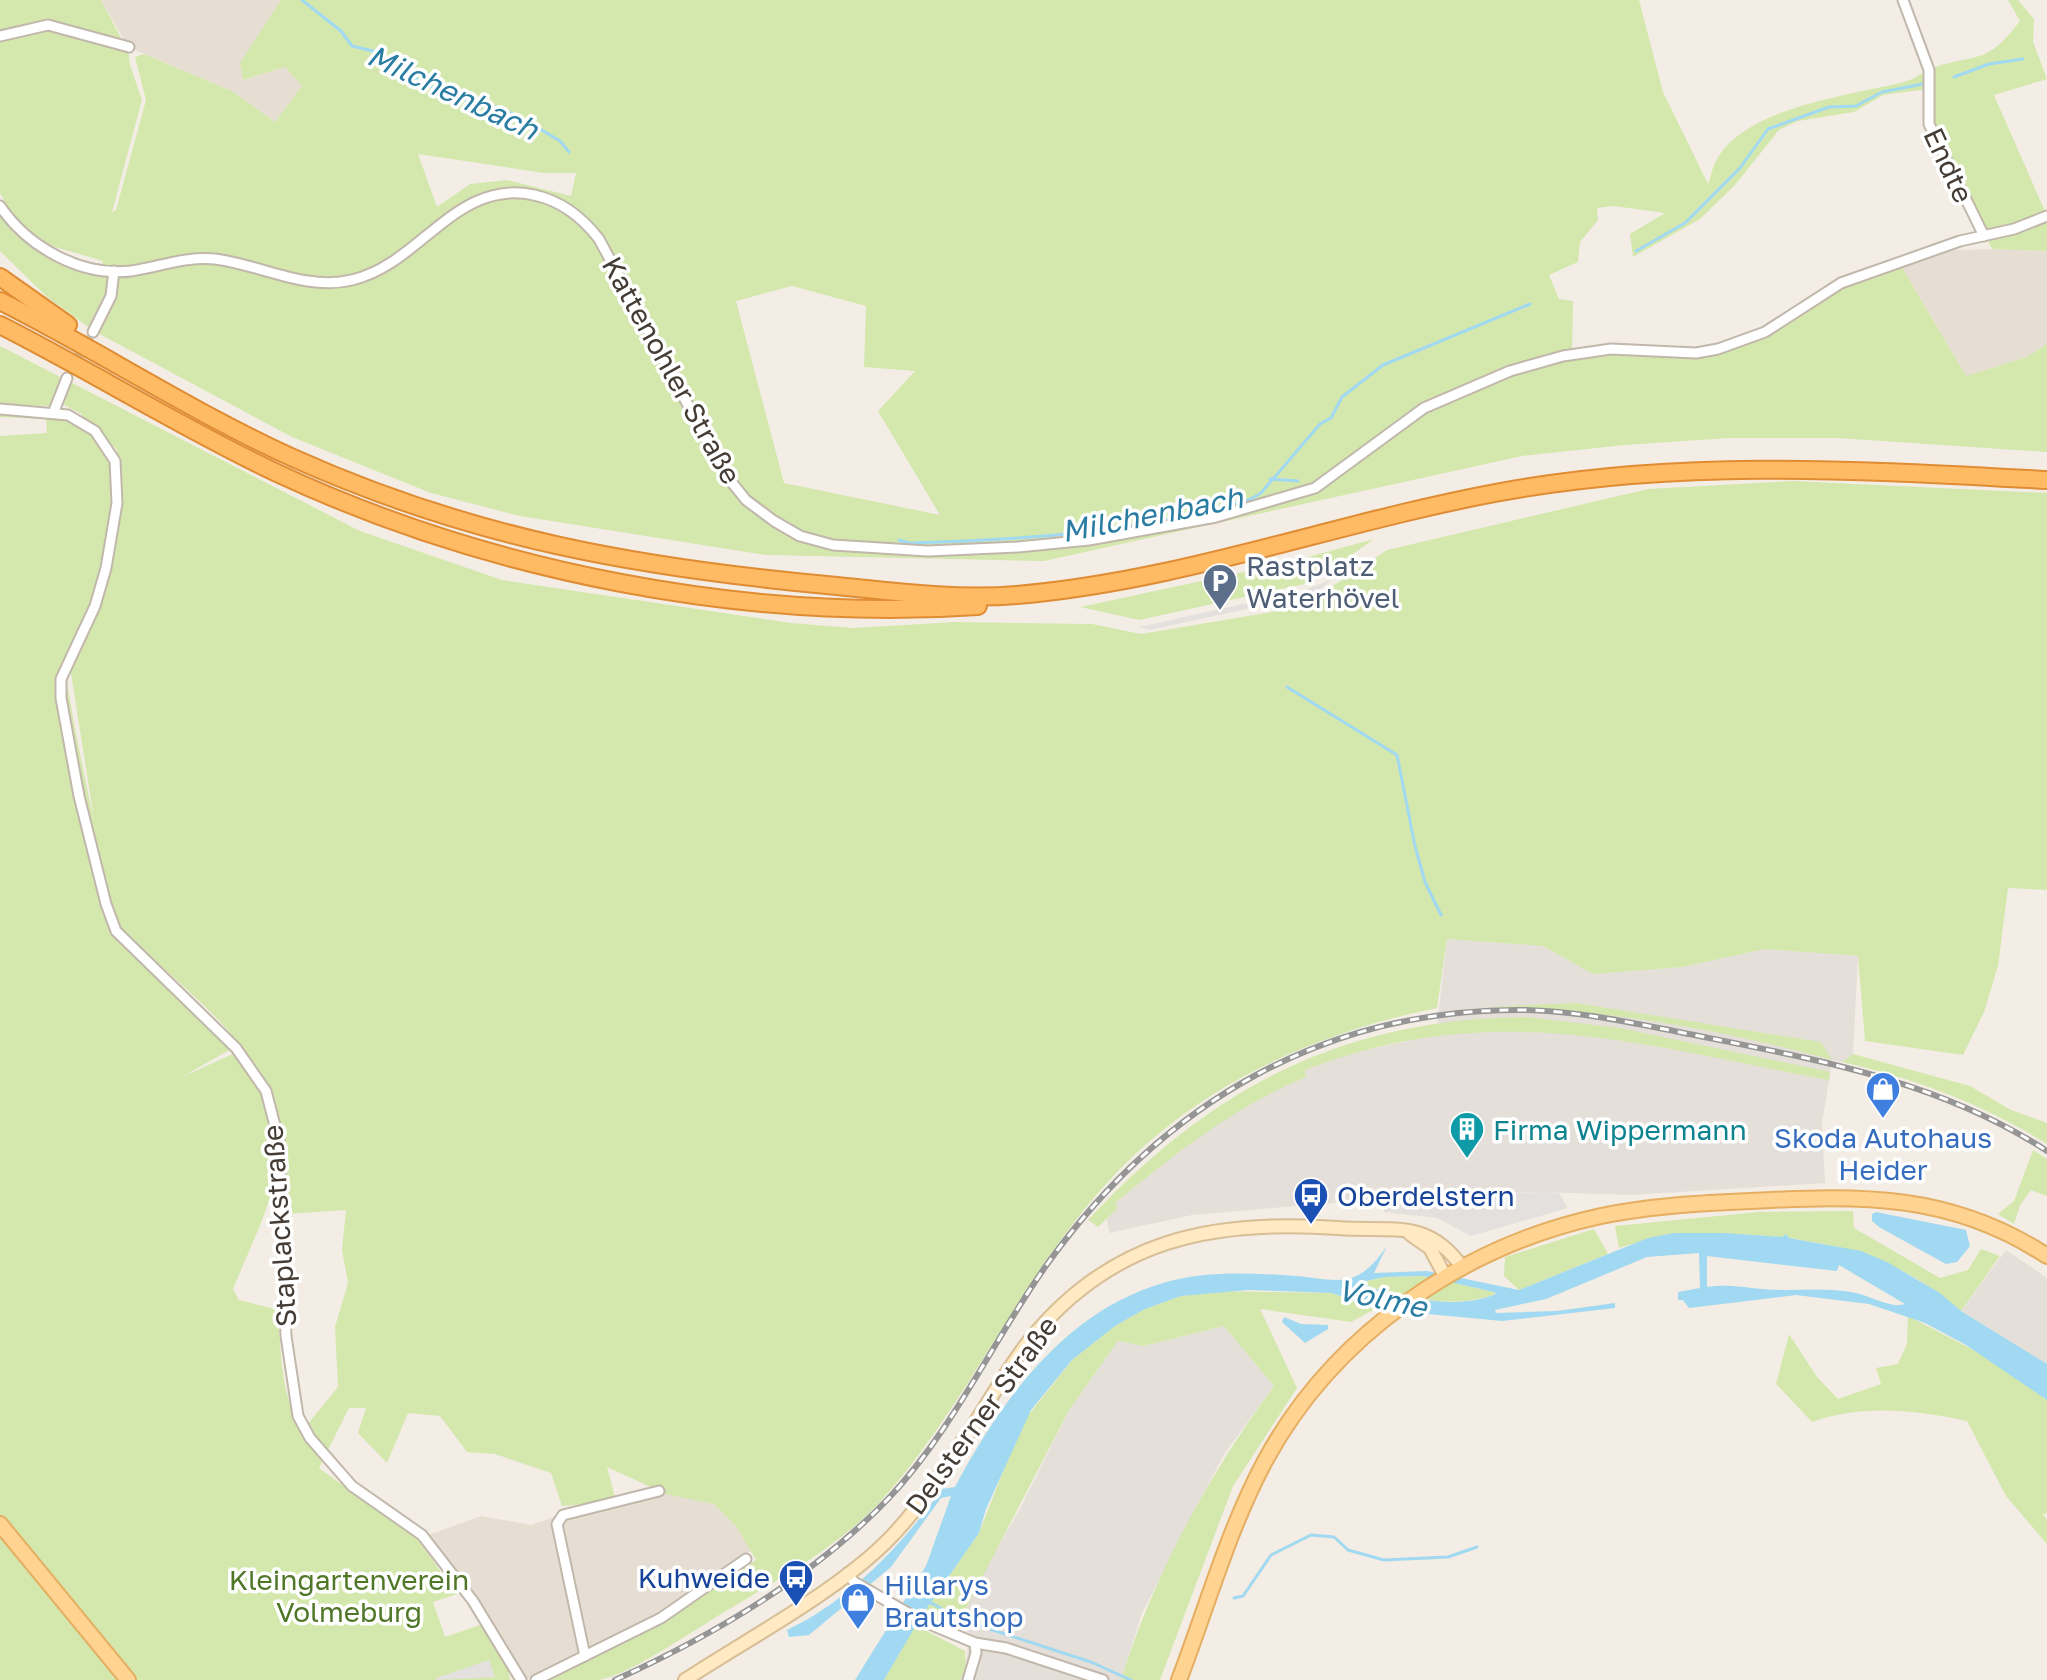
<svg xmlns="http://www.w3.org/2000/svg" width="2047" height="1680" font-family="'Golos Text',sans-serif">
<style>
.residential{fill:#e7ded3}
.industrial{fill:#e5dfda}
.green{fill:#d4e8ad;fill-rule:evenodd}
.parking{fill:#e3e0dd}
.water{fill:#a0d9f1;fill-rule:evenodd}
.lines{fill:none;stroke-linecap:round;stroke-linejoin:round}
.stream{stroke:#a0d9f1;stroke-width:3}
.street-tunnel{stroke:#d0cac2;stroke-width:9;stroke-dasharray:9 4.5;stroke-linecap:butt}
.street-casing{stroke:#c1b7ab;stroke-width:13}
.secondary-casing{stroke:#d7be96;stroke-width:16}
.primary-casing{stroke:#e5ae61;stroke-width:18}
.highway-casing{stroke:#df8c33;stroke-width:20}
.street{stroke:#fff;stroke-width:9}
.secondary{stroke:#ffeac3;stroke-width:12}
.primary{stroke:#ffd392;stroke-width:14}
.highway{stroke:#ffba64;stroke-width:16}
.rail-casing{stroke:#959595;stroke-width:6}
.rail{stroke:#fff;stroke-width:3;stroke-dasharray:9;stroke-linecap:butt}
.labels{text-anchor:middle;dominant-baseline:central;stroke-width:7;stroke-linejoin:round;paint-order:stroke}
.street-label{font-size:28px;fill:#453d35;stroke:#fff}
.service-label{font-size:28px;fill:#4e5e75;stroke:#fff;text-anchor:start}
.culture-label{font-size:28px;fill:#0d838f;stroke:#fff;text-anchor:start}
.shop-label{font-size:28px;fill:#366cbe;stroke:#fff}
.transit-label{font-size:28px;fill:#164399;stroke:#fff;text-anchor:start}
.park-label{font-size:28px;fill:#4f7727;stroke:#fff}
.water-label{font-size:30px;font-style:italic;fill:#2a7da2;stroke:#fff}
</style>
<rect width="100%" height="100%" fill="#f3ede5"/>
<g class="residential">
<path d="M101 0H281L241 63 244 80 285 67 303 86 275 122 232 91 128 47Z"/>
<path d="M1992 249 2047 251V344L2027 357 1966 376 1900 264 1935 251Z"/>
<path d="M668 1493 714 1504 736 1526 752 1550 659 1613 526 1680 476 1600 426 1536 481 1516 531 1525 562 1514Z"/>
</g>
<g class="industrial">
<path d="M1447 939 1543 946 1593 974 1682 967 1765 949 1858 956 1853 1054 1842 1062 1832 1060 1829 1080 1822 1124 1825 1183 1631 1195 1542 1192 1436 1194 1192 1215 1109 1233 1107 1219 1118 1208 1114 1204 1199 1134 1275 1089 1306 1077 1305 1070 1347 1054 1436 1035Z"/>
<path d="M2006 1250 2047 1278V1364L1961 1311Z"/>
<path d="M1224 1326 1274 1386 1224 1454 1142 1613 1121 1680H960L966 1669 969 1633 958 1624 964 1605 1021 1507 1069 1410 1118 1341 1144 1346Z"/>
</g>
<g class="green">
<path d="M0 0H101L121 38 48 22 0 34Z"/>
<path d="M281 0H1639L1663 92 1708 184C1711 177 1712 168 1716 161 1744 107 1852 95 1904 82 1916 79 1926 69 1938 66 1984 53 1987 63 2020 21L2008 0H2018L2034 19 2033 42 2047 79 1994 95 2047 216V251L1992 249 1931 131 1926 112 1929 89 1883 95 1854 112 1798 121 1779 130 1735 185 1700 219 1633 257 1630 234 1665 213 1614 206 1597 208 1598 220 1580 242 1578 262 1549 275 1559 299 1573 301 1572 355 1611 349 1696 353 1718 349 1765 332 1831 288 1900 264 1966 376 2027 357 2047 344V452L1838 438H1729L1625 445 1522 456 1044 561 766 555 520 516 431 493 292 437 94 331 47 297 0 251V206C26 241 59 263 102 268L103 261 52 246 15 221 0 193V39L48 28 128 47 130 65 142 100 112 212 116 210 146 100 135 57 144 54 232 91 275 122 302 86 285 67 243 80 240 63ZM418 154 544 173H576L571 196 507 180 470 184 437 207ZM792 286 866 306 864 367 915 371 878 411 940 515 784 483 736 301Z"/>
<path d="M0 346 360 531 502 580 791 623 853 628 955 622 1092 624 1141 634 1301 607 1387 550 1648 489 1792 481 2047 493V890L2008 888 1998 966 1984 1012 1963 1055 1865 1041 1858 956 1765 949 1682 967 1593 974 1543 946 1447 939 1437 1008C1318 1032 1205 1082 1119 1170 1025 1267 975 1393 887 1494 842 1546 778 1579 721 1614 693 1631 629 1675 599 1680 582 1680 562 1680 544 1680L654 1628 756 1560 736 1526 714 1504 666 1494 607 1467 616 1501 562 1506 551 1473 495 1454 467 1452 440 1416 408 1413 387 1463 358 1433 366 1408H349L328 1450 307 1425 338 1387 335 1327 348 1283 342 1250 346 1210 286 1214C286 1183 287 1151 280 1121 265 1046 173 979 119 929L114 934 231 1049 182 1077 233 1054C267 1084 282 1141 273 1185 265 1220 246 1256 233 1289L239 1300 278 1310C282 1368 280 1415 324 1458L319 1468 418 1540 457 1594 433 1602 445 1637 483 1624 506 1658 510 1680H0V436L47 433 46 419 0 417V409C21 410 46 407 67 414 142 442 119 545 96 603 88 623 71 642 66 663 63 675 89 799 94 819L70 667 97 609 110 565 121 504 117 450 80 413 54 400 50 406 0 404Z"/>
<path d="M1374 539 1321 577 1304 584 1139 620 1080 607 1286 563Z"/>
<path d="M1576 1003 1821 1042 1832 1060C1721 1029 1599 1008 1484 1007Z"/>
<path d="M1526 1017 1620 1028 1830 1072 1829 1080C1639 1045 1495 997 1305 1070L1306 1077C1233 1107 1175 1154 1115 1203L1118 1208 1098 1227 1088 1220C1212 1087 1342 1019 1526 1017Z"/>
<path d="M1853 1054 1970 1086 2011 1110 2047 1123V1144C1983 1104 1916 1079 1842 1062Z"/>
<path d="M2033 1150 2047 1159V1196L2031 1190 2020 1205 2014 1224 1998 1214 2014 1201Z"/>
<path d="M1853 1211 1854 1228 1940 1278 1968 1270 1981 1249 2000 1256 1961 1311C1906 1264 1859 1249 1789 1238L1786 1234 1782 1237C1723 1233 1675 1229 1619 1248L1615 1226 1759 1212Z"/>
<path d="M1594 1229 1608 1254 1519 1290 1504 1276 1505 1257Z"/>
<path d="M1423 1276 1494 1292 1496 1294C1450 1311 1402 1296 1356 1283L1385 1277Z"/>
<path d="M1214 1291 1332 1293 1375 1309 1351 1322 1260 1309 1297 1388 1233 1486 1160 1680H1121C1154 1574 1208 1476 1274 1386L1224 1326 1144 1346 1118 1341 1069 1410 958 1624 954 1627 922 1615 979 1533 1022 1423 1072 1360 1115 1326 1145 1309 1181 1296Z"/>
<path d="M1908 1316 1987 1357 2047 1400V1513L2043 1514 2047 1520V1544L2006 1496 1967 1421C1915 1410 1862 1404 1812 1422L1776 1384 1789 1334 1817 1377 1838 1399 1881 1384 1876 1368 1898 1364 1907 1344Z"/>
<path d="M915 1625 965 1651 966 1669 960 1680H884Z"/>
</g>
<g class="parking">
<path d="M1333 579 1319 590 1302 597 1149 630 1139 627 1302 591Z"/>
<path d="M1542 1192 1559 1193 1568 1208 1471 1236 1437 1218 1384 1212 1385 1198Z"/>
<path d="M489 1660 495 1677 437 1680 436 1678Z"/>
</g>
<g class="water">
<path d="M1876 1212 1966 1230 1970 1246 1957 1262 1946 1264 1879 1227 1872 1221V1214Z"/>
<path d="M1724 1233 1782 1237 1786 1234 1789 1238 1861 1251 1887 1262 1940 1293 1961 1311 2047 1364V1400L1966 1345 1925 1323 1869 1304 1796 1295 1689 1308 1683 1300H1678V1292L1700 1288 1699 1253 1647 1257 1546 1299 1495 1310 1496 1313 1557 1311 1615 1303V1308L1502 1321 1375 1309 1332 1293 1248 1290 1181 1296 1145 1309 1115 1326 1072 1360 1031 1410 986 1509 979 1533 922 1615 884 1680H855L926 1566 951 1496 941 1498 891 1567 809 1635 789 1637 787 1630C849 1601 903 1544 942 1489L955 1487C1001 1401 1064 1312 1163 1283 1206 1270 1252 1273 1296 1276 1313 1277 1336 1283 1351 1278 1367 1273 1378 1259 1387 1246L1374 1273 1427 1271 1519 1290 1648 1238 1674 1233ZM1707 1256 1837 1271 1839 1265 1905 1304C1891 1309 1871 1296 1856 1293 1824 1286 1794 1292 1762 1289 1741 1287 1726 1284 1707 1287ZM1423 1276 1494 1292 1496 1294C1452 1312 1400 1296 1356 1283L1385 1277Z"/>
<path d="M1284 1317 1301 1324 1328 1325V1329L1305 1343 1282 1322Z"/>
</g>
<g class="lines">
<g class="stream">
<path d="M302 0 341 31 352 46 373 51 427 86 458 92 467 102 497 107 520 117 560 141 569 152"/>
<path d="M1954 77 1989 64 2023 59"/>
<path d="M1636 251 1685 223 1740 168 1768 129 1829 107 1856 106 1882 92 1923 84"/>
<path d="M1270 479 1298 481"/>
<path d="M899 540 910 543C1024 540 1141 532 1251 499L1261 493 1320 424 1331 418 1342 397 1383 365 1530 304"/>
<path d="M1287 687 1397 755 1415 846 1425 882 1441 915"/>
<path d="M1234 1598 1243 1596 1271 1555 1311 1535 1334 1537 1348 1550 1384 1560 1448 1557 1477 1547"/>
<path d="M929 1602 961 1619"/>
<path d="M974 1624 1091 1662 1131 1680"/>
</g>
<path class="street-tunnel" d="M72 368 93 332"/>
<g class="street-casing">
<g id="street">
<path d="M1903 0 1929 70V124L1984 236"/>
<path d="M0 36 48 25 129 47"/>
<path d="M0 206C27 246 80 277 131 271 159 267 186 256 215 259 262 265 305 291 352 280 421 264 456 178 534 195 562 201 582 217 599 239L725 474 746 500 774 521 800 536 833 545 928 551 1018 547 1089 540 1216 517 1315 488 1424 408 1510 371 1563 356 1611 349 1696 353 1718 349 1765 332 1841 283 1960 241 2014 229 2047 216"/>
<path d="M93 332 111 296 114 271"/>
<path d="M0 409 68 415 95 431 115 461 117 503 106 568 95 606 61 679V698L79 796 106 904 116 931 236 1048 266 1091 279 1141 286 1336 298 1416 310 1438 352 1486 422 1535 473 1601 521 1680"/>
<path d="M54 411 67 378"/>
<path d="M847 1573 854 1582 920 1620 975 1643 1006 1648 1103 1680"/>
<path d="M585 1656 557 1524 563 1515 659 1491"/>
<path d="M536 1680 661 1618 746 1559"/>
<path d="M968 1680 976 1653 975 1643"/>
</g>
</g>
<g class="secondary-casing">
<g id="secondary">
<path d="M1410 1234 1430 1248 1445 1276"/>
<path d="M685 1680C746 1640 834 1593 885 1543 919 1510 942 1470 969 1432 989 1402 1007 1369 1029 1341 1111 1239 1213 1219 1338 1228 1392 1232 1427 1218 1462 1267"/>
</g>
</g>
<g class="primary-casing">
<g id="primary">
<path d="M0 1524 128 1680"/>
<path d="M1179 1680C1207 1607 1228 1530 1265 1461 1333 1335 1462 1246 1601 1216 1650 1206 1701 1203 1751 1201 1861 1195 1951 1193 2047 1256"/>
</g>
</g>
<g class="highway-casing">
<g id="highway">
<path d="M0 277 68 325"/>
<path d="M0 301C98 350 190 411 291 457 473 539 639 568 837 586 896 592 957 600 1017 595 1181 581 1335 523 1495 493 1679 458 1862 470 2047 480"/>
<path d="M0 325C93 372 182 428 277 473 489 572 744 622 978 606"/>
</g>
</g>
<use href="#street" class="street"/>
<use href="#secondary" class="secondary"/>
<use href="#primary" class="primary"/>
<use href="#highway" class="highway"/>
<g class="rail-casing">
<path id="rail" d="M615 1680C714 1635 813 1577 888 1499 954 1429 993 1340 1048 1263 1163 1103 1325 1008 1525 1010 1577 1011 1628 1022 1679 1032 1807 1058 1935 1078 2047 1151"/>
</g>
<use href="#rail" class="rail"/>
</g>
<defs>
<g id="parking-pin" transform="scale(1.8)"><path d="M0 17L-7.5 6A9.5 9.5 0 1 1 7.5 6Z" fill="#5c6f8a" stroke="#fff"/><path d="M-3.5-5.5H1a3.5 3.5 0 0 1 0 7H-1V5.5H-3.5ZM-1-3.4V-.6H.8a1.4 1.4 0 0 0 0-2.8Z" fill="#fff"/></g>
<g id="shop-pin" transform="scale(1.8)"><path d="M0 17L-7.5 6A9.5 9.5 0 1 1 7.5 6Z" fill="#3f7fe0" stroke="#fff"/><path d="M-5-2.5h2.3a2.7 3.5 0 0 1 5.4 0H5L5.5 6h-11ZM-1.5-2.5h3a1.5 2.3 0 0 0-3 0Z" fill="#fff"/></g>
<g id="building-pin" transform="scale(1.8)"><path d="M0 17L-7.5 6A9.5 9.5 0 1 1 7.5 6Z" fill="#0f9aa8" stroke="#fff"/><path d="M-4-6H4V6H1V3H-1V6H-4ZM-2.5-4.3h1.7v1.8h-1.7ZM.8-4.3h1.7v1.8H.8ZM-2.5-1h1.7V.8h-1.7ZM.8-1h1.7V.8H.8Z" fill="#fff"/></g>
<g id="bus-pin" transform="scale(1.8)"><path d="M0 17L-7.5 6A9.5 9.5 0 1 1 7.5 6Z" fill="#1a4fb4" stroke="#fff"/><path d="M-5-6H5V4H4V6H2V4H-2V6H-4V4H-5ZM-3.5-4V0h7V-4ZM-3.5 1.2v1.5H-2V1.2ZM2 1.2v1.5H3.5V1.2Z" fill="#fff"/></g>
</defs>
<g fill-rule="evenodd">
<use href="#parking-pin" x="1220" y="581"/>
<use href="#shop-pin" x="1883" y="1089"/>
<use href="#building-pin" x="1467" y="1129"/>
<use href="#bus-pin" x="1311" y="1195"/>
<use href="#bus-pin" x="796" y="1577"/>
<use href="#shop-pin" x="858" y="1600"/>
</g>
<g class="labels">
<g class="street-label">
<text transform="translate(1949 165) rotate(65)">Endte</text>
<text transform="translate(672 370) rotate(61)">Kattenohler Straße</text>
<text transform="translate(279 1226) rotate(-94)">Staplackstraße</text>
<text transform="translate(981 1415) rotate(-54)">Delsterner Straße</text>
</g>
<g class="service-label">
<text x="1246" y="565">Rastplatz<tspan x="1246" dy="32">Waterhövel</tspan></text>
</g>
<g class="culture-label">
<text x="1493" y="1129">Firma Wippermann</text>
</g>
<g class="shop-label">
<text x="1883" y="1137">Skoda Autohaus<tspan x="1883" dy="32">Heider</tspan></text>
<text x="884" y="1584" text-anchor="start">Hillarys<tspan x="884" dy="32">Brautshop</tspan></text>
</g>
<g class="transit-label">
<text x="1337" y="1195">Oberdelstern</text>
<text x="770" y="1577" text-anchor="end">Kuhweide</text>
</g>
<g class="park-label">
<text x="349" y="1579">Kleingartenverein<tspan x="349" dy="32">Volmeburg</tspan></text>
</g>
<g class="water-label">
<text transform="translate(453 92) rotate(25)">Milchenbach</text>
<text transform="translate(1152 514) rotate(-11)">Milchenbach</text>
<text transform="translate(1382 1298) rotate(12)">Volme</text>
</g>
</g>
</svg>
